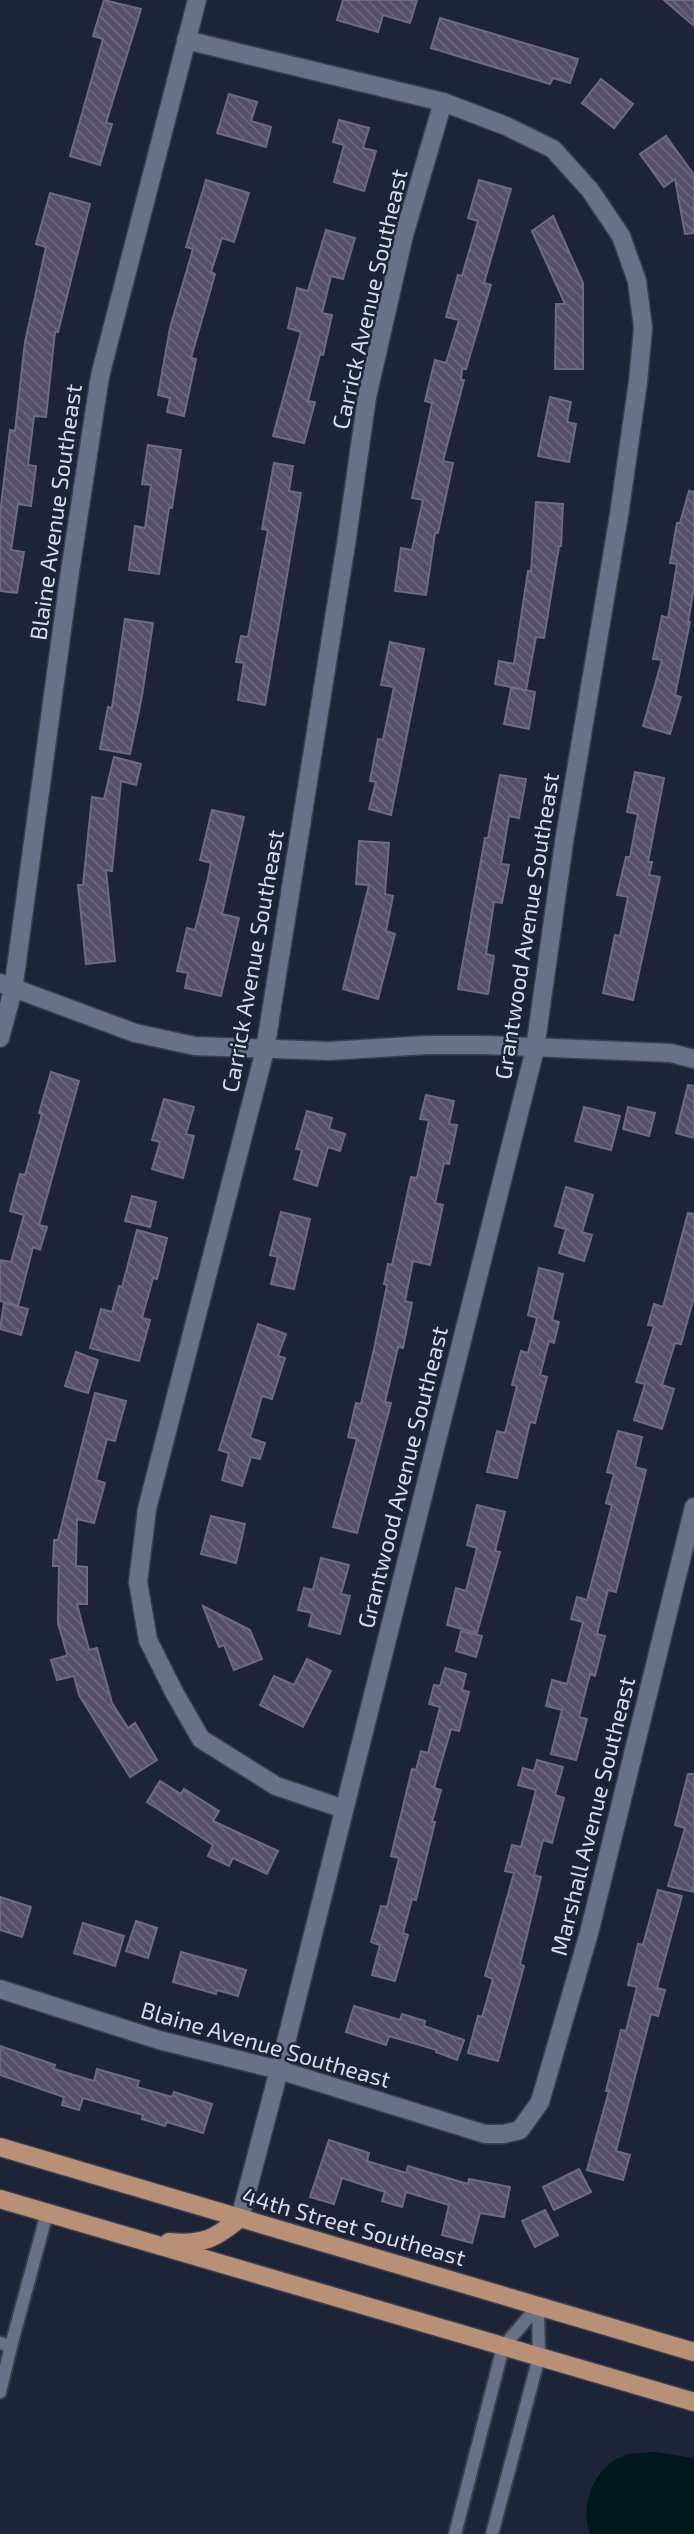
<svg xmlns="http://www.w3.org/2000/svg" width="694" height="2534" font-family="'Exo 2',sans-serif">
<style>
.water{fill:#00171b}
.building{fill:url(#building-back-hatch);stroke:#6f6a83;stroke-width:2}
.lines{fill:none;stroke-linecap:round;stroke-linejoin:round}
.service-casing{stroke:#3a3f50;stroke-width:16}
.minor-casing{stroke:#3a3f50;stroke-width:21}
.primary-casing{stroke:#3a3f50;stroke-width:21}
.service{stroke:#697189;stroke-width:12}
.minor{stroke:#697189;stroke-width:18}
.primary{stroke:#b89076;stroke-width:18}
.labels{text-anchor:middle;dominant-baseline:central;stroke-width:5;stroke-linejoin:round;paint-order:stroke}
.street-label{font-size:23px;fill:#d8dcea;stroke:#1e2438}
</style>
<defs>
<pattern id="building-back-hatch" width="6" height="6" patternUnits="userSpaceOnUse" patternTransform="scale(1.75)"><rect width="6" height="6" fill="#544e69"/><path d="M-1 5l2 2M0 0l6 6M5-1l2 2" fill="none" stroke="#6c677f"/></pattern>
</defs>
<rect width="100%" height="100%" fill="#1e2438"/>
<path class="water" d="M656 2452 694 2458V2534H590C579 2505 594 2468 623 2456 633 2452 646 2453 656 2452Z"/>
<g class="building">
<path d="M104 0 141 9 106 123 112 124 100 165 70 156 103 39 93 36Z"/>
<path d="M343 0H417L410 23 383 15 378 32 337 20Z"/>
<path d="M664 0H694V26Z"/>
<path d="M440 18 578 59 570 83 553 78 550 84 431 48Z"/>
<path d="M601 79 633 104 614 128 582 103Z"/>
<path d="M229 94 257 102 251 121 271 127 266 147 217 133Z"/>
<path d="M339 120 369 128 363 148 376 151 364 191 334 182 344 145 333 142Z"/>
<path d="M666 136 694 175V233L685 234 675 179 664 187 640 154Z"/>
<path d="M206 180 249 193 234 242 222 238 211 272 215 274 191 358 196 359 184 416 167 412 170 398 158 395 170 328 193 249 186 247Z"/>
<path d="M479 180 511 189 484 283 491 285 466 369H462L461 380H464L443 461 453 463 438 533H435L426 595 395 591 401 548 412 550 423 500 412 498 432 403 425 401 435 360 446 363 459 320 446 317 458 275 462 276 478 221 468 218Z"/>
<path d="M50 193 90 204 58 332H55L46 417 34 416 28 465 36 466 31 506 18 504 11 550 24 552 17 593 0 591V514L10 430 15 431 25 342 46 247 36 244Z"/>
<path d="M553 216 583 283V369H555L556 304H565L532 231Z"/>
<path d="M326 230 355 238 343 279 331 276 322 313 332 315 323 355 320 354 308 401 315 402 304 443 273 436 301 332 288 328 297 288 308 291Z"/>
<path d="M550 397 571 402 567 422 576 424 569 462 538 456Z"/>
<path d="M148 445 181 450 172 508H169L159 574 129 570 135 526 145 528 151 485 142 484Z"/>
<path d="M274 463 293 466 289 491 301 493 265 705 238 700 244 663 236 662 241 636 248 637 268 530 262 529Z"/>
<path d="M689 491 694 492V587L688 622H690L675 695 681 697 670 734 643 726 662 660 653 659 662 616 668 618 677 564 670 563 677 523H680Z"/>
<path d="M536 502 563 504 561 546H559L544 638 536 637 526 690 535 692 529 729 504 724 511 688 525 690 495 684 499 661 514 664 528 571H531Z"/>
<path d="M125 619 153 623 142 696 130 754 100 749 108 707 112 708Z"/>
<path d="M390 642 424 649 391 815 369 809 376 782 370 781 378 739 383 740 394 687 381 685Z"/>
<path d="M114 757 141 764 136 785 121 781 112 871 106 870 115 961 86 964 78 885H83L92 797 104 799Z"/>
<path d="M635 772 664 778 648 862H652L649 875 660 877 633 1000 603 993 615 935 620 936 628 897 617 895 626 857H630L638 814 627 812Z"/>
<path d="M500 775 526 779 519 818 509 816 501 864 509 865 502 903 494 902 486 954 494 956 488 994 458 989 485 838H488Z"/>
<path d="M212 810 244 817 222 914 239 918 221 996 185 988 188 973 177 971 187 928 195 930 208 878 211 863 200 860Z"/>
<path d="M359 841 389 843 385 894 393 896 386 931 395 934 378 999 343 989 369 885 356 884Z"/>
<path d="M51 1072 79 1081 39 1225 47 1227 40 1250 33 1247 18 1306 0 1301V1260L11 1262 24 1215 10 1211 20 1174 25 1175 42 1114 39 1113Z"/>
<path d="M688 1085 694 1086V1138L676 1133Z"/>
<path d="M426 1095 454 1101 449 1124 457 1125 449 1164 444 1163 435 1203 443 1205 430 1265 413 1261 405 1301 412 1303 403 1348 398 1347 385 1402 391 1403 357 1533 333 1527 357 1439 348 1437 356 1403 361 1404 374 1349 387 1285 384 1284 388 1264 392 1265 411 1177 417 1178 429 1120 420 1119Z"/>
<path d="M164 1099 194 1107 186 1134 194 1136 183 1178 152 1169 160 1142 152 1140Z"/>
<path d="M584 1107 620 1116 611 1150 575 1141Z"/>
<path d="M628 1107 655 1113 649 1136 623 1129Z"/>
<path d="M307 1111 332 1118 329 1129 345 1134 340 1151 328 1147 317 1186 294 1179 302 1150 296 1149Z"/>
<path d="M566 1187 593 1195 582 1232 592 1235 584 1261 559 1253 566 1229 555 1226Z"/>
<path d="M132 1196 156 1202 150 1227 125 1221Z"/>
<path d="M281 1212 310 1219 294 1289 271 1284 278 1257 270 1255Z"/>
<path d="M688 1213 694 1214V1297L681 1344 675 1343 662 1385 674 1389 662 1429 634 1420 645 1384 636 1382 654 1326 648 1325 654 1304 663 1307Z"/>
<path d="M137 1230 167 1238 157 1279 153 1278 142 1318 150 1320 139 1361 90 1348 101 1309 112 1312 119 1286 122 1287Z"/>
<path d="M539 1268 563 1274 552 1320 559 1322 554 1343 549 1341 540 1375 547 1377 535 1423 530 1422 517 1478 487 1472 497 1431 505 1433 517 1386 512 1385 521 1351 528 1353 537 1318 528 1315Z"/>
<path d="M4 1303 28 1309 21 1335 0 1329Z"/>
<path d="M258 1324 286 1334 278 1356 285 1358 272 1399 262 1396 250 1438 265 1443 260 1459 251 1457 242 1486 222 1480 229 1453 219 1450Z"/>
<path d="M76 1352 98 1360 88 1393 65 1386Z"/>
<path d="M95 1393 126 1401 115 1441 107 1439 96 1480 105 1483 94 1523 77 1519 76 1566 87 1567V1604H77L89 1650 97 1648 112 1703 128 1728 135 1723 157 1760 130 1777 79 1695 74 1676 57 1680 51 1660 66 1656 67 1654 58 1623 59 1566H53L54 1540H58Z"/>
<path d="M618 1431 642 1437 635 1467 646 1470 616 1592 608 1590 597 1634 605 1636 595 1676 590 1674 579 1717 587 1719 576 1760 551 1754 562 1710 546 1706 552 1680 567 1684 583 1622 571 1619 577 1597 587 1600 612 1505 606 1503 614 1474 607 1472Z"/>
<path d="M477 1505 505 1512 495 1551 500 1552 477 1633 447 1625 456 1588 466 1591 477 1548 467 1545Z"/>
<path d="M211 1516 245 1524 236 1563 201 1554Z"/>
<path d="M321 1558 349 1565 341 1594 350 1596 340 1634 309 1626 312 1613 298 1610 304 1588 313 1590Z"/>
<path d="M203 1606 250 1630 262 1659 234 1670 224 1645 219 1647Z"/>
<path d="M461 1631 482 1636 476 1657 456 1651Z"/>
<path d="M307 1659 331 1671 303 1727 260 1705 274 1676 294 1685Z"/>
<path d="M445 1668 466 1674 462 1690 469 1692 459 1731 451 1729 434 1788 441 1790 432 1822H435L416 1900 412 1899 403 1933 408 1935 395 1981 372 1975 380 1945 371 1942 381 1906 387 1907 399 1858 391 1856 412 1769 416 1770 421 1751 428 1753 440 1707 429 1704 434 1685 440 1686Z"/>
<path d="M537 1760 563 1767 555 1795 564 1798 552 1843 543 1840 534 1875 541 1877 520 1964 524 1966 498 2061 468 2053 478 2016 482 2017 493 1979 485 1976 514 1873 505 1871 512 1845 521 1847 536 1790 518 1785 523 1768 534 1771Z"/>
<path d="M688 1774H694V1892L668 1886 685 1828 675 1825Z"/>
<path d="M160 1781 181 1794 184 1789 219 1811 213 1821 278 1851 267 1874 233 1858 229 1866 208 1856 213 1845 147 1802Z"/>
<path d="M658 1890 682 1896 657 1988 665 1990 658 2016 651 2014 616 2151 630 2155 623 2180 587 2170 609 2091H606L621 2030 626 2031 637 1987 628 1985 638 1944 643 1945Z"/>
<path d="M0 1897 31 1907 22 1937 0 1930Z"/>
<path d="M136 1921 157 1928 148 1958 126 1951Z"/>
<path d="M83 1923 124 1936 115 1966 74 1953Z"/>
<path d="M181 1952 246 1970 238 1996 217 1990 216 1994 173 1982Z"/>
<path d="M354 2006 400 2020 402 2014 425 2021 424 2026 464 2040 457 2060 436 2052 437 2050 389 2036 386 2045 346 2032Z"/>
<path d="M0 2046 55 2065 54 2069 94 2081 97 2069 139 2081 137 2087 172 2097 174 2092 212 2104 203 2133 167 2122 165 2126 142 2119 143 2115 83 2098 79 2110 62 2105 64 2097 0 2075Z"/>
<path d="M329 2140 369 2153 367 2161 406 2173 408 2166 468 2184 469 2179 510 2187 504 2217 480 2213 472 2243 442 2235 449 2205 406 2192 402 2207 382 2201 385 2192 342 2178 334 2204 310 2197Z"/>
<path d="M579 2169 591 2192 554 2210 543 2187Z"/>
<path d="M545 2210 558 2235 535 2247 522 2221Z"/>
</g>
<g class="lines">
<g class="service-casing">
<g id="service">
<path d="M0 2343 11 2346 47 2213"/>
<path d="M0 2392 11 2346"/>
<path d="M455 2534 503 2347 538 2306"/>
<path d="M492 2534 539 2357 538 2306"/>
</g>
</g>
<g class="minor-casing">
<g id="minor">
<path d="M186 40 443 102 506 126 553 149 590 190 621 236 637 281 643 328 638 382 619 515 564 842 535 1049 279 2070 240 2218"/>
<path d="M0 983 135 1033 195 1046 329 1051 427 1045H485L671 1053 694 1059"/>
<path d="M0 1038 13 990 69 578 100 376 197 0"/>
<path d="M344 1809 276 1786 201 1739 174 1692 148 1640 138 1582 147 1509 265 1050 346 544 367 397 404 235 443 102"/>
<path d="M0 1989 159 2040 279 2070 485 2134H504L520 2130 540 2102 589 1933 694 1507"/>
</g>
</g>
<g class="primary-casing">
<g id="primary">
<path d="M0 2147 694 2352"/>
<path d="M0 2199 694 2402"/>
<path d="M169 2242C203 2245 215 2239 240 2218"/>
</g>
</g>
<use href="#service" class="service"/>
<use href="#minor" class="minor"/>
<use href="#primary" class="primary"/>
</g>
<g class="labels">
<g class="street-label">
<text transform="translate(369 299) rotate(-77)">Carrick Avenue Southeast</text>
<text transform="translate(55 512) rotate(-82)">Blaine Avenue Southeast</text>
<text transform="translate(526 926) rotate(-81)">Grantwood Avenue Southeast</text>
<text transform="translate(252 961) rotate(-80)">Carrick Avenue Southeast</text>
<text transform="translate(402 1477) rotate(-76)">Grantwood Avenue Southeast</text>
<text transform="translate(592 1816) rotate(-76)">Marshall Avenue Southeast</text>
<text transform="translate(266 2044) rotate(16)">Blaine Avenue Southeast</text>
<text transform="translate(354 2226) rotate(16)">44th Street Southeast</text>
</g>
</g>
</svg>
